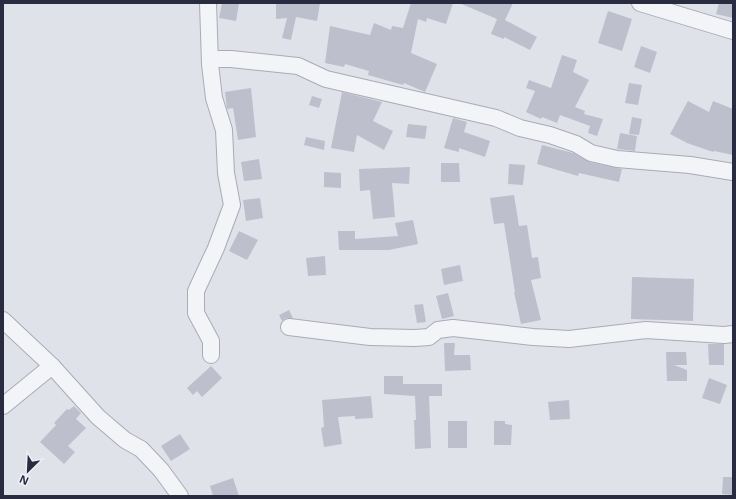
<svg xmlns="http://www.w3.org/2000/svg" width="736" height="499" font-family="'Noto Sans',sans-serif">
<style>
.building{fill:#bebfcc}
.lines{fill:none;stroke-linecap:round;stroke-linejoin:round}
.minor-casing{stroke:#a9abb7;stroke-width:18}
.minor{stroke:#f3f4f8;stroke-width:16}
</style>
<rect width="100%" height="100%" fill="#e0e2e9"/>
<g class="building">
<path d="M222 3H239L236 21 219 18Z"/>
<path d="M276 3H320L317 21 296 17 291 40 282 38 287 18 276 19Z"/>
<path d="M411 3H453L446 24 427 18 426 22 418 19 411 53 437 64 425 92 404 83 403 85 368 75 369 71 345 64 344 67 325 63 330 26 370 35 374 23 391 30 392 26 403 28Z"/>
<path d="M459 3H513L505 20 537 37 530 50 504 37V39L491 34 497 19Z"/>
<path d="M719 3H733V18L716 14Z"/>
<path d="M608 11 632 19 622 51 598 43Z"/>
<path d="M641 46 657 52 650 73 634 67Z"/>
<path d="M562 55 577 60 573 72 589 80 575 107 585 111 584 114 603 119 597 136 588 133 590 126 560 115 557 123 542 117 541 119 526 112 535 91 526 88 529 80 551 88Z"/>
<path d="M629 83 642 85 638 105 625 103Z"/>
<path d="M251 88 256 137 238 140 233 108 227 109 225 92Z"/>
<path d="M342 92 382 102 373 121 393 131 384 150 357 135 354 152 331 148Z"/>
<path d="M312 96 322 99 319 108 309 105Z"/>
<path d="M688 101 709 112 713 101 733 109V155L714 151 713 152 687 143 670 134Z"/>
<path d="M632 117 642 119 639 135 629 134Z"/>
<path d="M453 118 467 122 464 132 490 141 485 157 459 148V152L444 148Z"/>
<path d="M408 124 427 126 425 139 406 137Z"/>
<path d="M620 133 637 136 635 151 617 149Z"/>
<path d="M306 137 325 141 324 150 304 145Z"/>
<path d="M542 145 573 153 589 162 622 169 619 182 579 173 578 176 537 164Z"/>
<path d="M259 159 262 179 244 181 241 162Z"/>
<path d="M441 163H459L460 182H441Z"/>
<path d="M509 164 525 165 523 185 508 184Z"/>
<path d="M410 167 409 184 392 183 395 217 373 219 370 190 360 191 359 169Z"/>
<path d="M324 172 341 173V188L324 187Z"/>
<path d="M514 195 519 226 527 225 532 258 538 257 541 278 531 280 541 320 521 324 514 292H515L504 223 494 224 490 198Z"/>
<path d="M260 198 263 218 246 221 243 200Z"/>
<path d="M413 220 418 244 389 250H339L338 231H355V239L398 236 395 223Z"/>
<path d="M239 231 258 240 247 260 229 251Z"/>
<path d="M325 256 326 275 308 276 306 258Z"/>
<path d="M460 265 463 281 444 285 441 269Z"/>
<path d="M632 277 694 279 693 321 631 319Z"/>
<path d="M448 293 454 316 442 319 436 296Z"/>
<path d="M423 304 426 322 417 323 414 305Z"/>
<path d="M289 310 293 318H286L282 321 279 315Z"/>
<path d="M444 343H455L454 355H470L471 370 445 371Z"/>
<path d="M708 344H724V365H709Z"/>
<path d="M666 352H686L687 365H674L687 370V381H667Z"/>
<path d="M211 366 222 378 202 397 197 391 193 395 187 388Z"/>
<path d="M384 376H403V384H442V396H429L431 448 415 449 414 420H416L415 396 384 394Z"/>
<path d="M709 378 727 385 720 404 702 398Z"/>
<path d="M371 396 373 418 355 419V416L338 417 342 444 324 447 321 428 324 427 322 400Z"/>
<path d="M569 400 570 419 550 420 548 402Z"/>
<path d="M74 406 81 413 76 419 86 428 68 446 75 452 64 464 40 442 56 425 54 423 67 409 69 410Z"/>
<rect x="448" y="421" width="19" height="27"/>
<path d="M494 421H505V424L512 425 511 445H494Z"/>
<path d="M180 434 190 449 171 461 161 446Z"/>
<path d="M723 477H733V495L722 494Z"/>
<path d="M233 478 239 496H213L210 486Z"/>
</g>
<g class="lines">
<g class="minor-casing">
<g id="minor">
<path d="M208 3 210 64 214 98 224 130 226 173 232 205 216 248 196 291V313L211 341V355"/>
<path d="M640 3 733 31"/>
<path d="M210 59H231L298 66 326 79 496 118 520 128 550 135 576 144 591 153 617 159 690 165 733 172"/>
<path d="M3 320 52 366 98 417 125 440 141 449 161 470 180 496"/>
<path d="M289 327 370 337 415 338 429 337 438 330 453 328 533 337 569 339 646 330 724 335 733 334"/>
<path d="M3 406 52 366"/>
</g>
</g>
<use href="#minor" class="minor"/>
</g>
<rect width="736" height="499" fill="none" stroke="#292b41" stroke-width="8"/>
<g transform="translate(28 471) rotate(204)" stroke="#f0f1f7" stroke-width="3" paint-order="stroke">
<path d="M0-3L7 15L0 10L-7 15Z" fill="#292b41"/>
<text y="-6" font-size="11" font-weight="bold" text-anchor="middle" fill="#292b41">N</text>
</g>
</svg>
